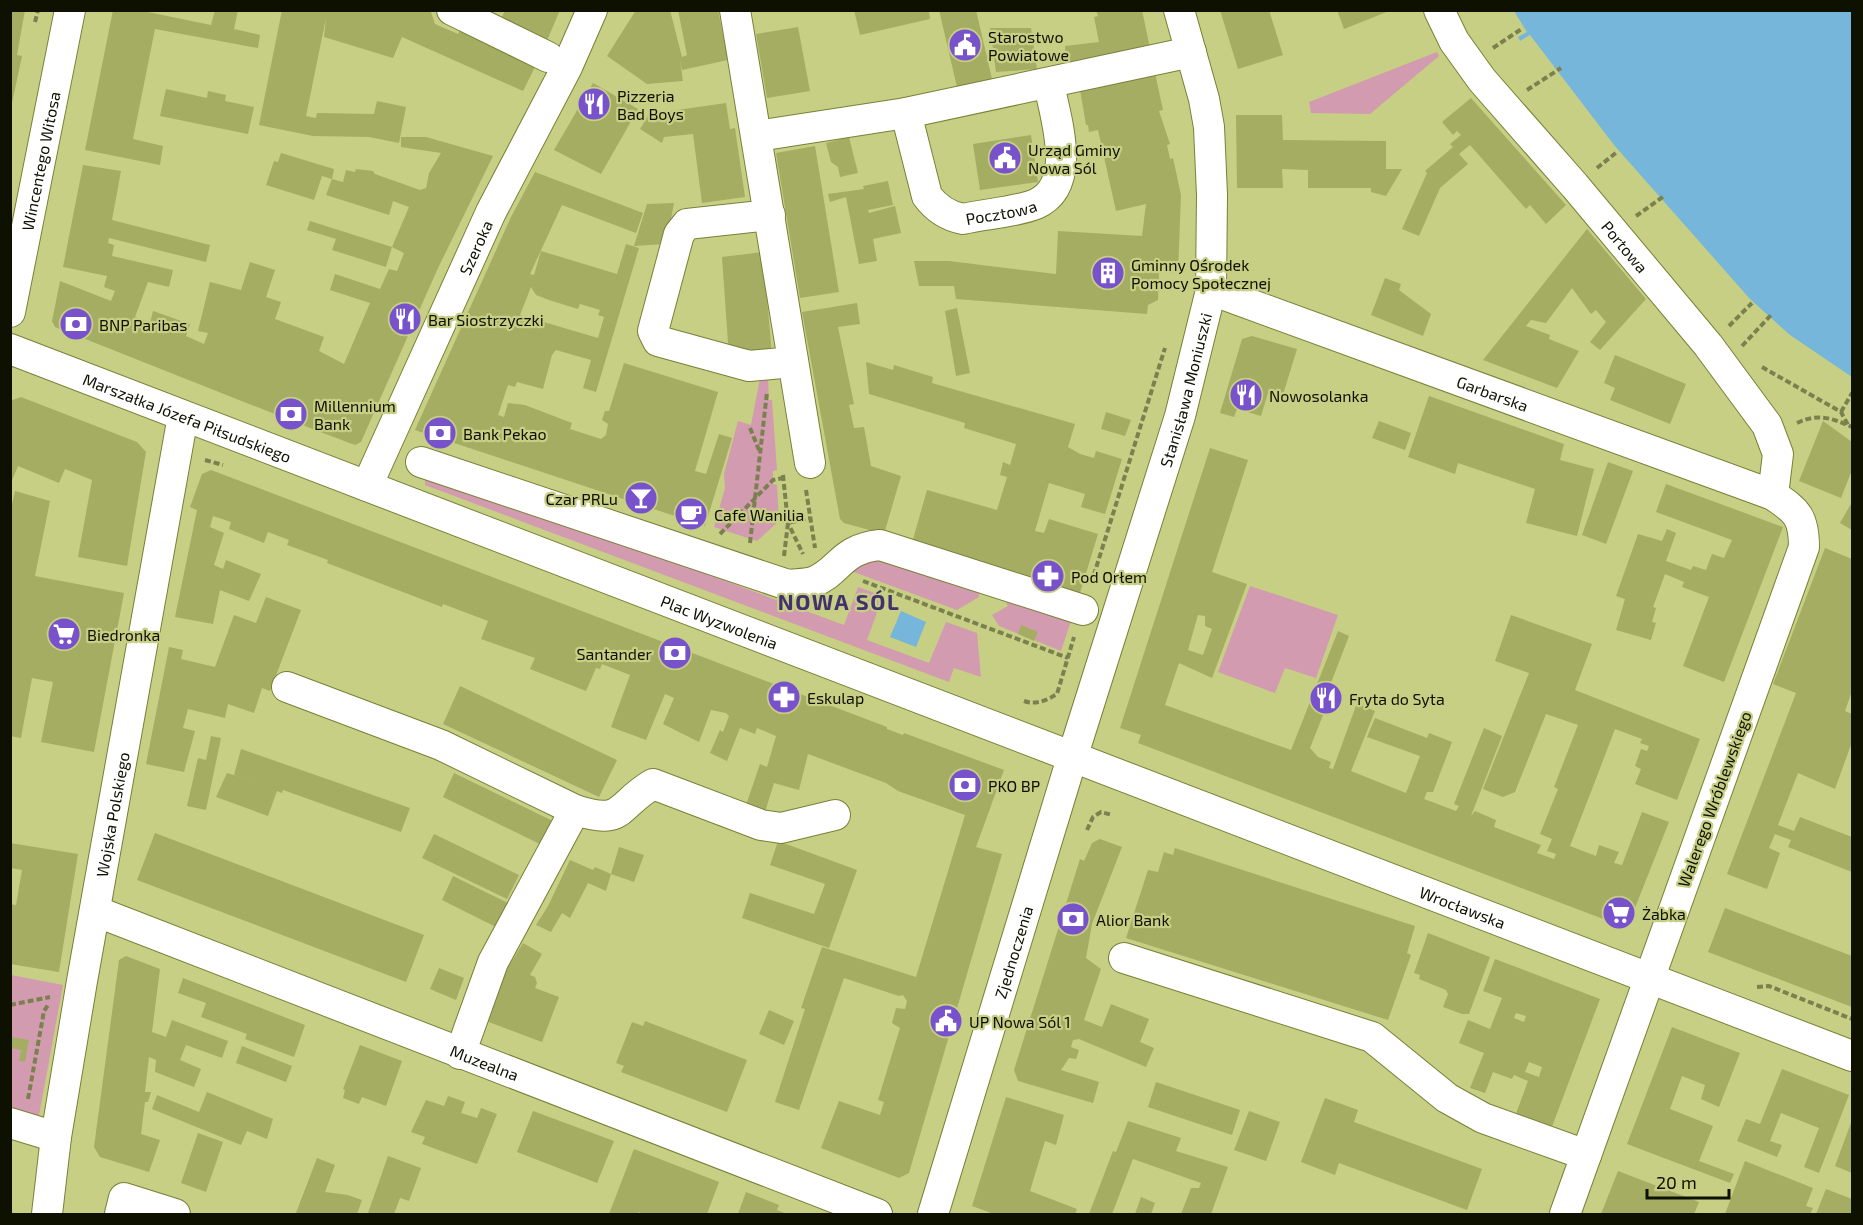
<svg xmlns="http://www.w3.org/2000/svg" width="1863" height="1225" font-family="'Exo 2',sans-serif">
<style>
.green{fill:#d39bb0}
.water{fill:#76b6da}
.building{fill:#a5ad63;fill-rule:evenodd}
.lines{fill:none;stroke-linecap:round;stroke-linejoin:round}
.minor-casing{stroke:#798036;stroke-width:32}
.path{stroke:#7a804e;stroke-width:4;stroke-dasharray:6 3;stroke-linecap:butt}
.minor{stroke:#fff;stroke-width:30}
.labels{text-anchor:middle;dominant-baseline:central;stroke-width:4.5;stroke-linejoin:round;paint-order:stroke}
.poi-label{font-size:16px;fill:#0e1000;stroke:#c6cf84;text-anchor:start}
.street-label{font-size:16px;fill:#0e1000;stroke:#c6cf84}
.district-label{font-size:22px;font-weight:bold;letter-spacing:1.5px;fill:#42316c;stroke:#c6cf84}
</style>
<rect width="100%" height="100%" fill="#c6cf84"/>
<g class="green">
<path d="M1437 52 1439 56 1370 114 1311 113 1309 102Z"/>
<path d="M760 378H768L769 400H772L777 470 773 471V484L777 485 779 521 757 541 714 527 725 488 724 474 738 421 751 425Z"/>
<path d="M439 475 844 625 858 587 883 596 867 640 929 663 946 622 977 633 981 677 954 668 949 682 425 485V480Z"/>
<path d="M856 556 892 561 979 588V597L957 610 851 571Z"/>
<path d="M1250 586 1338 615 1316 678 1285 668 1275 693 1218 672Z"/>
<path d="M1011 599 1072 618 1061 651 999 626 992 615 1008 606 1006 603Z"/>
<path d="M11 975 63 985 38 1121 11 1111Z"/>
</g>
<g class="water">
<path d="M1514 11H1852V377L1790 335 1750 299 1614 145 1530 35 1520 41 1518 37 1527 32Z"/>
<path d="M901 611 926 622 916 647 890 637Z"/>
</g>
<g class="building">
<path d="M10 10H25L17 55 22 56 12 103Z"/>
<path d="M113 10H138L211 25 215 10H238L234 29 260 35 258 48 155 29 133 139 163 146 160 165 85 150Z"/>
<path d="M282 10H425L431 12 435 24 458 34 460 30 536 65 523 91 402 37 393 58 324 37 326 18 306 116 316 118 317 113 374 114 377 101 406 107 399 143 369 137 313 136 259 125Z"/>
<path d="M505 10H560L546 43 500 22Z"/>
<path d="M636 10H670L682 57 687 55 678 10H718L728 60 682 70 680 60 683 81 647 84 607 56Z"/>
<path d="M854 10H933V11L929 12 930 19 860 35Z"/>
<path d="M939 10H976L992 79 957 87Z"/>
<path d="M1096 10H1142L1151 53 1066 65 1065 46 1099 42 1094 17 1098 16Z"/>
<path d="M1220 10H1269L1283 55 1238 69Z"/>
<path d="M1337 10H1389V11L1344 29Z"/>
<path d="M798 27 810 91 767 98 756 34Z"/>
<path d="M990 28H1031L1037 69 996 72Z"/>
<path d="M1155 73 1163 110 1159 111 1170 144 1167 145 1170 159 1173 158 1181 195 1178 273 1159 272 1158 300 1148 305 1147 314 956 299 954 286H919L914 261H949L1056 274 1058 231 1142 236 1146 204 1116 211 1098 130 1089 132 1088 125H1086L1080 90Z"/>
<path d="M593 83 638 109 601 174 554 150Z"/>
<path d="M166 89 207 98 208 91 226 95 225 101 254 107 248 134 160 116Z"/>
<path d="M1471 98 1566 205 1546 224 1530 205 1526 209 1470 145 1459 154 1468 164 1440 188 1419 236 1402 229 1427 173 1425 171 1453 147 1450 144 1461 135 1457 131 1453 135 1442 122Z"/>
<path d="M726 103 730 129 735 128 745 197 702 203 693 134 664 137 662 143 640 129 649 114Z"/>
<path d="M1236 115H1282L1283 140 1386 141V169H1402L1386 196 1371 192V188H1308V170L1282 169 1283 188H1237Z"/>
<path d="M1031 135 1038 182 980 190 973 144Z"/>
<path d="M401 137H426L493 156 438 268 361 442 355 445 315 430 55 327 52 321 60 281 111 301 115 291 104 287 107 276 63 267 83 165 121 171 112 220 210 245 206 262 109 238 108 243 114 245 112 256 173 270 169 287 148 282 135 317 150 323 153 311 190 324 186 336 204 344 208 333 198 331 210 282 241 290 250 262 275 270 266 297 281 302 275 319 324 337 319 351 344 364 370 303 330 290 335 274 380 289 389 269 397 271 404 253 392 247 386 267 332 250 336 239 307 230 310 221 392 247 409 207 393 201 389 215 326 195 332 179 343 182 346 170 355 172 356 169 373 171 375 174 420 190 426 188 429 173 441 153 401 147Z"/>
<path d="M849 137 858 173 840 177 838 167 831 162 826 143Z"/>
<path d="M815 146 839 292 800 298 776 153Z"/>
<path d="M281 153 334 169 332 179 322 176 314 200 266 185 274 161 278 162Z"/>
<path d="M535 172 643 213 636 233 562 205 530 274 534 275 541 251 617 274 626 244 639 248 596 392 583 388 591 360 556 350 552 355 543 389 517 382 515 387 508 385 498 415 504 417 508 403 525 405 572 423 570 429 601 439 606 435 608 424 602 420 605 411H609L624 363 718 392 695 471 706 474 719 434 732 438 705 526 415 430 511 217ZM531 287 536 295 549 300 578 309 580 304 600 310 598 315 604 317 598 338 520 315Z"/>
<path d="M888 181 893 205 868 210 869 213 895 206 901 233 873 239 877 261 859 264 846 197 830 202 828 194 864 189 863 186Z"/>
<path d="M674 203 669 230H664V244L634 246 647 204Z"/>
<path d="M1587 229 1646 299 1600 350 1590 342 1606 322 1596 310 1591 314 1572 288 1546 323 1531 320 1526 326 1550 335 1549 339 1579 351 1557 388 1483 360Z"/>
<path d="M763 252 772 355 729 357 722 257Z"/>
<path d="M1385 278 1401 284 1399 290 1431 314 1423 336 1371 315Z"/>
<path d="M857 303 860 324 838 327 854 404 849 405 854 428 864 427 871 466 901 476 884 534 844 523 840 519 802 312Z"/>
<path d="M957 308 970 373 956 376 945 311Z"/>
<path d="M1252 336 1297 349 1282 398 1268 393 1261 416 1237 409 1234 417 1220 413 1242 339Z"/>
<path d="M1615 355 1686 384 1670 424 1610 400 1615 388 1604 383Z"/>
<path d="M866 362 893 370 894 365 933 377 932 383 1075 424 1068 447 1080 454 1094 458 1096 451 1122 459 1105 514 1081 507 1085 494 1049 483 1035 531 1044 533 1049 519 1098 534 1080 593 912 543 927 490 997 510 1007 477 1000 475 1003 462 1010 465 1016 444 964 428 965 423 869 394Z"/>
<path d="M1429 396 1564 444 1560 460 1594 469 1577 536 1526 523 1535 489 1458 463 1455 474 1408 457Z"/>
<path d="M21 397 137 442 146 452 127 566 78 557 92 480 65 469 59 483 18 466 10 485V401Z"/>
<path d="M1106 412 1131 420 1125 436 1101 429Z"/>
<path d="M1379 421 1411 433 1405 450 1372 438Z"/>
<path d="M1823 421 1852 442V470L1841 498 1799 481Z"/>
<path d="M1210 448 1248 460 1212 572 1247 584 1212 678 1179 663 1165 705 1291 750 1338 631 1349 636 1327 693 1331 695 1310 748 1318 757 1331 762 1329 768 1333 769 1357 703 1375 711 1351 771 1406 793 1420 756 1367 737 1375 718 1427 738 1429 733 1452 742 1433 792H1427L1424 799 1456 811 1459 806 1454 804 1484 728 1502 736 1471 816 1475 811 1496 820 1494 827 1541 845 1537 853 1554 859 1556 854 1547 851 1552 839 1540 834 1558 789 1554 787 1578 725 1546 714 1515 792 1503 797 1483 789 1529 673 1495 661 1511 615 1592 644 1575 690 1700 739 1677 800 1635 784 1641 769 1635 766 1641 749 1647 751 1649 746 1640 743 1642 739 1615 729 1594 784 1570 846 1596 856 1599 845 1619 852 1614 863 1622 865 1642 812 1669 822 1627 928 1138 743 1141 735 1120 728ZM1198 615 1205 616V626L1212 629 1203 655 1188 650Z"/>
<path d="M1608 462 1633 471 1606 544 1582 535Z"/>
<path d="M211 470 887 727V729L903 735 904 733 1004 770 976 847 1002 854 909 1173 899 1178 821 1148 839 1101 880 1115 884 1102 878 1100 900 1028 892 1023 896 1008 905 1009 907 1001 903 995 899 996 844 978 799 1110 775 1102 805 1009 801 1008 822 947 916 977 965 815 898 791 886 783 808 754 799 790 774 783 765 812 746 805 760 764 767 767 776 736 757 728 755 734 740 728 727 761 710 753 720 730 723 732 729 716 726 713 711 710 699 742 663 724 674 698 665 694 646 740 611 727 630 675 602 664 600 669 596 668 586 691 530 669 535 658 481 639 488 621 443 604 442 607 327 563 328 560 287 545 289 540 268 532 264 543 229 529 231 522 213 516 210 527 224 533 214 565 223 569 226 560 261 574 249 601 220 590 213 624 175 617 197 510 190 507 202 474Z"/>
<path d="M1666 484 1783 527 1724 682 1683 666 1709 597 1682 587 1684 582 1665 574 1653 607 1656 608 1652 622 1656 623 1651 640 1616 630 1625 599 1616 596 1638 534 1662 541 1667 529 1676 533 1666 561 1691 570 1693 566 1706 570 1712 554 1724 558 1732 540 1656 512Z"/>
<path d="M15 491 50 501 35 576 124 593 94 752 41 742 53 682 32 678 21 738 10 736V513Z"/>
<path d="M1852 502V530L1840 523Z"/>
<path d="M1825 548 1852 559V691L1845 711 1852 714V742L1835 789 1798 773 1778 825 1794 831 1800 817 1852 837V872L1788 847 1791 840 1775 834 1769 848 1780 853 1767 889 1727 874 1796 693 1773 684Z"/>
<path d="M266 597 301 610 270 691 262 688 254 713 228 704 225 718 188 709 183 728 195 731 184 772 146 764 169 647 183 650 181 659 215 667 234 615 256 623Z"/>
<path d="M1021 625 1038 632 1034 641 1018 634Z"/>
<path d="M460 686 617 760 599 797 443 724Z"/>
<path d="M211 736 221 738 206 810 187 806 198 758 206 760Z"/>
<path d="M241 749 410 808 401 832 283 790 282 793 277 791 268 816 216 797 227 773 259 783 234 775Z"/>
<path d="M454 773 557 823 546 847 443 797Z"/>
<path d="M155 833 424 935 406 982 137 880Z"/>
<path d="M434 834 519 875 507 899 422 858Z"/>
<path d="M1100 839 1122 847 1092 924 1086 958 1101 969 1084 1020 1102 1027 1111 1004 1149 1019 1140 1042 1154 1048 1146 1067 1079 1039 1073 1040 1071 1047 1079 1050 1076 1059 1069 1058 1061 1070 1099 1082 1093 1103 1018 1081 1014 1070 1080 859 1084 861 1092 843Z"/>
<path d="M778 841 857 870 829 948 742 918 750 893 814 914 825 884 770 865Z"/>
<path d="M10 843 78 854 59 972 10 964V904L16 905 22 870 10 868Z"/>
<path d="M619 847 644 855 634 882 611 874 606 891 588 883 570 918 562 913 551 932 536 925 548 906 570 860 593 870 595 867 611 874Z"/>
<path d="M1175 848 1415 926 1407 953 1411 955 1388 1020 1126 938 1148 870 1158 872 1164 852 1173 855Z"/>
<path d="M453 876 512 905 500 929 442 900Z"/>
<path d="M1725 908 1852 956V1007L1708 952Z"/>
<path d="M1428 933 1490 957 1469 1014H1462L1443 1007 1448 994 1446 990 1419 979 1420 975 1414 973Z"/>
<path d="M523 943 542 954 530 975 535 977 537 983 535 988 559 997 542 1042 486 1021 503 976Z"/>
<path d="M126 956 160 969 152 1032 166 1037 172 1020 228 1041 222 1058 186 1045 180 1060 201 1069 194 1087 155 1072 156 1060 149 1057 145 1092H151L148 1102H145L141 1134 160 1140 149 1172 100 1157 94 1147 119 960Z"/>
<path d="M1495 959 1600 999 1550 1132 1514 1119 1528 1081 1514 1075 1512 1079 1493 1072 1485 1093 1470 1088 1484 1053 1459 1043 1468 1020 1490 1029 1502 998 1483 991ZM1516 1013 1526 1016 1524 1022 1514 1018ZM1529 1062 1542 1067 1539 1077 1525 1072Z"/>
<path d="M439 968 464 978 456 1000 430 989Z"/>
<path d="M183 978 305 1025 294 1057 245 1039 247 1034 201 1017 206 1003 178 993Z"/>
<path d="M769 1010 794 1021 784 1045 759 1034Z"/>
<path d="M645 1021 747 1060 727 1112 621 1072 624 1066 616 1063 632 1022 643 1026Z"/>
<path d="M1672 1027 1740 1053 1719 1107 1701 1099 1705 1085 1682 1076 1670 1109 1713 1126 1699 1161 1734 1174 1730 1183 1627 1144Z"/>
<path d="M11 1037 29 1040 25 1062 19 1061 21 1050 10 1048Z"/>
<path d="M360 1045 402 1061 386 1106 362 1097 359 1104 343 1098 345 1090 343 1089Z"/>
<path d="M242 1046 292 1066 286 1082 236 1063Z"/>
<path d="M1782 1069 1849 1095 1819 1173 1804 1167 1819 1128 1781 1113 1770 1141 1782 1145 1777 1157 1737 1141 1746 1119 1760 1124Z"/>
<path d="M1156 1082 1240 1110 1232 1135 1148 1107Z"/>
<path d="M207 1092 273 1119 267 1139 247 1131 241 1145 152 1109 157 1095 199 1112Z"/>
<path d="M448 1096 465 1102 461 1113 477 1118 481 1108 497 1114 477 1164 422 1144 425 1137 411 1132 426 1100 444 1106Z"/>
<path d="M1006 1097 1064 1115 1056 1145 1045 1141 1030 1191 1077 1209 1075 1214H994L972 1206Z"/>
<path d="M1325 1098 1358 1110 1354 1122 1482 1169 1467 1210 1339 1163 1335 1175 1301 1162Z"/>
<path d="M533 1111 614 1141 597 1183 517 1152Z"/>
<path d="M1249 1111 1280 1122 1266 1161 1234 1150Z"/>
<path d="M1852 1120V1173L1835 1166Z"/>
<path d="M1128 1121 1181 1138 1176 1151 1228 1167 1211 1214H1181L1191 1188H1199L1201 1183 1133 1159 1112 1214H1089L1113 1151 1116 1152Z"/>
<path d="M198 1133 223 1142 206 1192 181 1183Z"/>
<path d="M634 1149 719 1182 707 1214H643L639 1212 637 1214H609Z"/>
<path d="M388 1156 421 1168 409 1201 400 1198 394 1214H370L368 1213Z"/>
<path d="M317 1158 335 1165 325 1192 348 1195 362 1200 357 1214 296 1213Z"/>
<path d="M1745 1161 1813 1188 1806 1206 1813 1208 1810 1214H1725Z"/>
<path d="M1618 1171 1699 1202 1694 1214H1601Z"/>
<path d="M1826 1189 1852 1199V1214H1816Z"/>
<path d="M746 1192 779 1205 777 1210 787 1214H738Z"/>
<path d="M1141 1197 1155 1203 1151 1214H1135Z"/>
</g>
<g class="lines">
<g class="minor-casing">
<g id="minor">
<path d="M452 10 548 57"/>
<path d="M735 10 810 463"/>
<path id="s1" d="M1439 10 1454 41 1482 80 1575 186 1708 345 1767 425 1778 454 1773 495"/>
<path id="s2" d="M906 113 927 196C936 208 947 216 963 219 984 214 1017 212 1036 204 1079 185 1055 117 1049 84"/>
<path d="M757 136 906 113 1191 52"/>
<path d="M770 215 687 224 679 234 653 331 658 341 749 366 793 362"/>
<path id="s3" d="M1211 290 1773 495C1797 511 1804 517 1804 547L1565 1214"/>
<path id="s4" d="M10 312 70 10"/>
<path id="s5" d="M10 349 1852 1056"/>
<path d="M421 462 788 585C796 584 805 584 813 582 840 572 840 549 880 545L1083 610"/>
<path id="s6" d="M367 486 491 212 567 67 592 10"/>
<path d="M287 687 441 745 575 810 493 962 460 1054"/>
<path d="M575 810C625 826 616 806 653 784L761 825 781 828 835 815"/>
<path id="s7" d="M95 911 877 1214"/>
<path d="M1124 958 1372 1037 1447 1098 1483 1118 1586 1155"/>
<path d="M10 1123 56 1137"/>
<path id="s8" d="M47 1214 56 1137 82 981 183 416"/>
<path d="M120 1214 124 1198 175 1214"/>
<path id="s9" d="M933 1214 1072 758 1180 416 1211 290 1212 195 1209 127 1204 99 1179 10"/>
</g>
</g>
<g class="path">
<path d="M35 22 38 10"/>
<path d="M1493 48 1523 28"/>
<path d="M1527 90 1561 68"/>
<path d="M1597 168 1617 152"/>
<path d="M1636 216 1664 196"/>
<path d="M1729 326 1752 303"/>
<path d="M1742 346 1772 314"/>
<path d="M1762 367 1841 412 1848 425"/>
<path d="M1841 412 1852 393"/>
<path d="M1797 423C1818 413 1832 418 1852 427"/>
<path d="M750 428 759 450"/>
<path d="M205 460 223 465"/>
<path d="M783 475 788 523 803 554"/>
<path d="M806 490 815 548"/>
<path d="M720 534 773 480 783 478"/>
<path d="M750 543 767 392"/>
<path d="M784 556 788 523 810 518"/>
<path d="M863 581 1068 658"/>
<path d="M1091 584 1165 348"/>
<path d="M1024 701C1035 705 1046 701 1057 694L1074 637"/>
<path d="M1087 830 1093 817 1101 812 1112 815"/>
<path d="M1757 987 1769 986 1852 1019"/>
<path d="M10 1005 50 997"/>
<path d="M28 1099 44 1011 48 1005"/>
</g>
<use href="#minor" class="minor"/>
</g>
<defs>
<g id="civic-disc" transform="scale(1.725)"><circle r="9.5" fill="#7852cb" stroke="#c6cf84"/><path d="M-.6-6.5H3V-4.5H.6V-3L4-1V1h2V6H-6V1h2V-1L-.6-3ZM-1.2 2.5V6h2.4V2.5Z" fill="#fff"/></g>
<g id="restaurant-disc" transform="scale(1.725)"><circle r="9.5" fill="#7852cb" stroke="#c6cf84"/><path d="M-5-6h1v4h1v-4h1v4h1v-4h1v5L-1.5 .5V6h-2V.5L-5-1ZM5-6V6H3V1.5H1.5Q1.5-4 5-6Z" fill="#fff"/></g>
<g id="building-disc" transform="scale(1.725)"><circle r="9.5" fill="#7852cb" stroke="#c6cf84"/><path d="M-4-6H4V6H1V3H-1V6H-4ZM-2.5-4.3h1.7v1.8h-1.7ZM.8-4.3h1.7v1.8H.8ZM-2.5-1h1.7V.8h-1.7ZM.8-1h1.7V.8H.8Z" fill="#fff"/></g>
<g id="bank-disc" transform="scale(1.725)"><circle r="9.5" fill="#7852cb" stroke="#c6cf84"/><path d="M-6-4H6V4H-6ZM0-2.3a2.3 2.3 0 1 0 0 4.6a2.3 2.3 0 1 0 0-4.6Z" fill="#fff"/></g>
<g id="bar-disc" transform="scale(1.725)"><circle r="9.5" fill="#7852cb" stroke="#c6cf84"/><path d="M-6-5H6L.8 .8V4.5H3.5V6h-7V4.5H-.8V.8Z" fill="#fff"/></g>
<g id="cafe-disc" transform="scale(1.725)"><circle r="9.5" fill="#7852cb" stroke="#c6cf84"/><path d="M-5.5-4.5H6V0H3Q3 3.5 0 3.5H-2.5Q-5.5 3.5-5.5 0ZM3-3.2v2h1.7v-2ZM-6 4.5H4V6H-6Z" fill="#fff"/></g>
<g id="pharmacy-disc" transform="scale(1.725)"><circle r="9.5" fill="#7852cb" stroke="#c6cf84"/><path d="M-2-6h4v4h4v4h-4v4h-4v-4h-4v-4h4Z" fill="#fff"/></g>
<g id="supermarket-disc" transform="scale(1.725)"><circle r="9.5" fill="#7852cb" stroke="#c6cf84"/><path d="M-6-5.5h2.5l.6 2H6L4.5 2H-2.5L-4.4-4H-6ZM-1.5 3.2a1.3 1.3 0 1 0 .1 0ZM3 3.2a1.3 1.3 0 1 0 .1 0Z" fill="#fff"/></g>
</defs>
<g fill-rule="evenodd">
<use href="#civic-disc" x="965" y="45"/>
<use href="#restaurant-disc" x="594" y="104"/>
<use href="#civic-disc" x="1005" y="158"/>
<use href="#building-disc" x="1108" y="273"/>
<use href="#restaurant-disc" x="405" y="319"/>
<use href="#bank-disc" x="76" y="324"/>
<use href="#restaurant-disc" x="1246" y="395"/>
<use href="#bank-disc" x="291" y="414"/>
<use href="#bank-disc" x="440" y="433"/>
<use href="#bar-disc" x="641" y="498"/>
<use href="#cafe-disc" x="691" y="514"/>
<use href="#pharmacy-disc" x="1048" y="576"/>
<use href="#supermarket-disc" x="64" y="634"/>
<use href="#bank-disc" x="675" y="653"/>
<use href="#pharmacy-disc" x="784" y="697"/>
<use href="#restaurant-disc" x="1326" y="698"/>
<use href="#bank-disc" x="965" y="785"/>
<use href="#supermarket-disc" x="1619" y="913"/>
<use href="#bank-disc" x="1073" y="919"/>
<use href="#civic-disc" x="946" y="1021"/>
</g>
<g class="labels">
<g class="poi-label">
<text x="988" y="36">Starostwo<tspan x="988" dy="18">Powiatowe</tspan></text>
<text x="617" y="95">Pizzeria<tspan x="617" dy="18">Bad Boys</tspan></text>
<text x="1028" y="149">Urząd Gminy<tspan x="1028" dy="18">Nowa Sól</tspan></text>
<text x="1131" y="264">Gminny Ośrodek<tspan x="1131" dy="18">Pomocy Społecznej</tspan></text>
<text x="428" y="319">Bar Siostrzyczki</text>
<text x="99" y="324">BNP Paribas</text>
<text x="1269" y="395">Nowosolanka</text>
<text x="314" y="405">Millennium<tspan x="314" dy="18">Bank</tspan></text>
<text x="463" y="433">Bank Pekao</text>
<text x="618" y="498" text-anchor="end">Czar PRLu</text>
<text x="714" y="514">Cafe Wanilia</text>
<text x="1071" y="576">Pod Orłem</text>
<text x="87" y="634">Biedronka</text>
<text x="652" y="653" text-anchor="end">Santander</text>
<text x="807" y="697">Eskulap</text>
<text x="1349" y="698">Fryta do Syta</text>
<text x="988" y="785">PKO BP</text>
<text x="1642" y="913">Żabka</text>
<text x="1096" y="919">Alior Bank</text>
<text x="969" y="1021">UP Nowa Sól 1</text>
</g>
<g class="street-label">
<text stroke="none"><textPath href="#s4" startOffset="154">Wincentego Witosa</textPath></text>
<text stroke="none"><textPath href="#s2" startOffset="168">Pocztowa</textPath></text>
<text stroke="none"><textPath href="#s6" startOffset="262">Szeroka</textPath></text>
<text stroke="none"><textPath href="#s1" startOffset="302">Portowa</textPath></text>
<text stroke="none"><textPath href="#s9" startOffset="862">Stanisława Moniuszki</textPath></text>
<text stroke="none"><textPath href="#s3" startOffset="300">Garbarska</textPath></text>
<text stroke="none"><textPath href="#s5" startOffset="190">Marszałka Józefa Piłsudskiego</textPath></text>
<text stroke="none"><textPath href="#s5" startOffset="760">Plac Wyzwolenia</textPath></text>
<text transform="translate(1714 799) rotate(-70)">Walerego Wróblewskiego</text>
<text stroke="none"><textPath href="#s8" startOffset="405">Wojska Polskiego</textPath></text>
<text stroke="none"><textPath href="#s5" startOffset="1556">Wrocławska</textPath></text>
<text stroke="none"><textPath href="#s9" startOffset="274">Zjednoczenia</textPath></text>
<text stroke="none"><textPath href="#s7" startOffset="418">Muzealna</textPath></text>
</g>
<g class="district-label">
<text x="839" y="601">NOWA SÓL</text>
</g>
</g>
<rect width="1863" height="1225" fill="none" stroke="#0e1000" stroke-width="24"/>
<path d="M1647 1189v9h82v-9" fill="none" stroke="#0e1000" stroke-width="3"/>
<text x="1656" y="1189" font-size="18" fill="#0e1000" stroke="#c6cf84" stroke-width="4.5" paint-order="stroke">20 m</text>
</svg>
